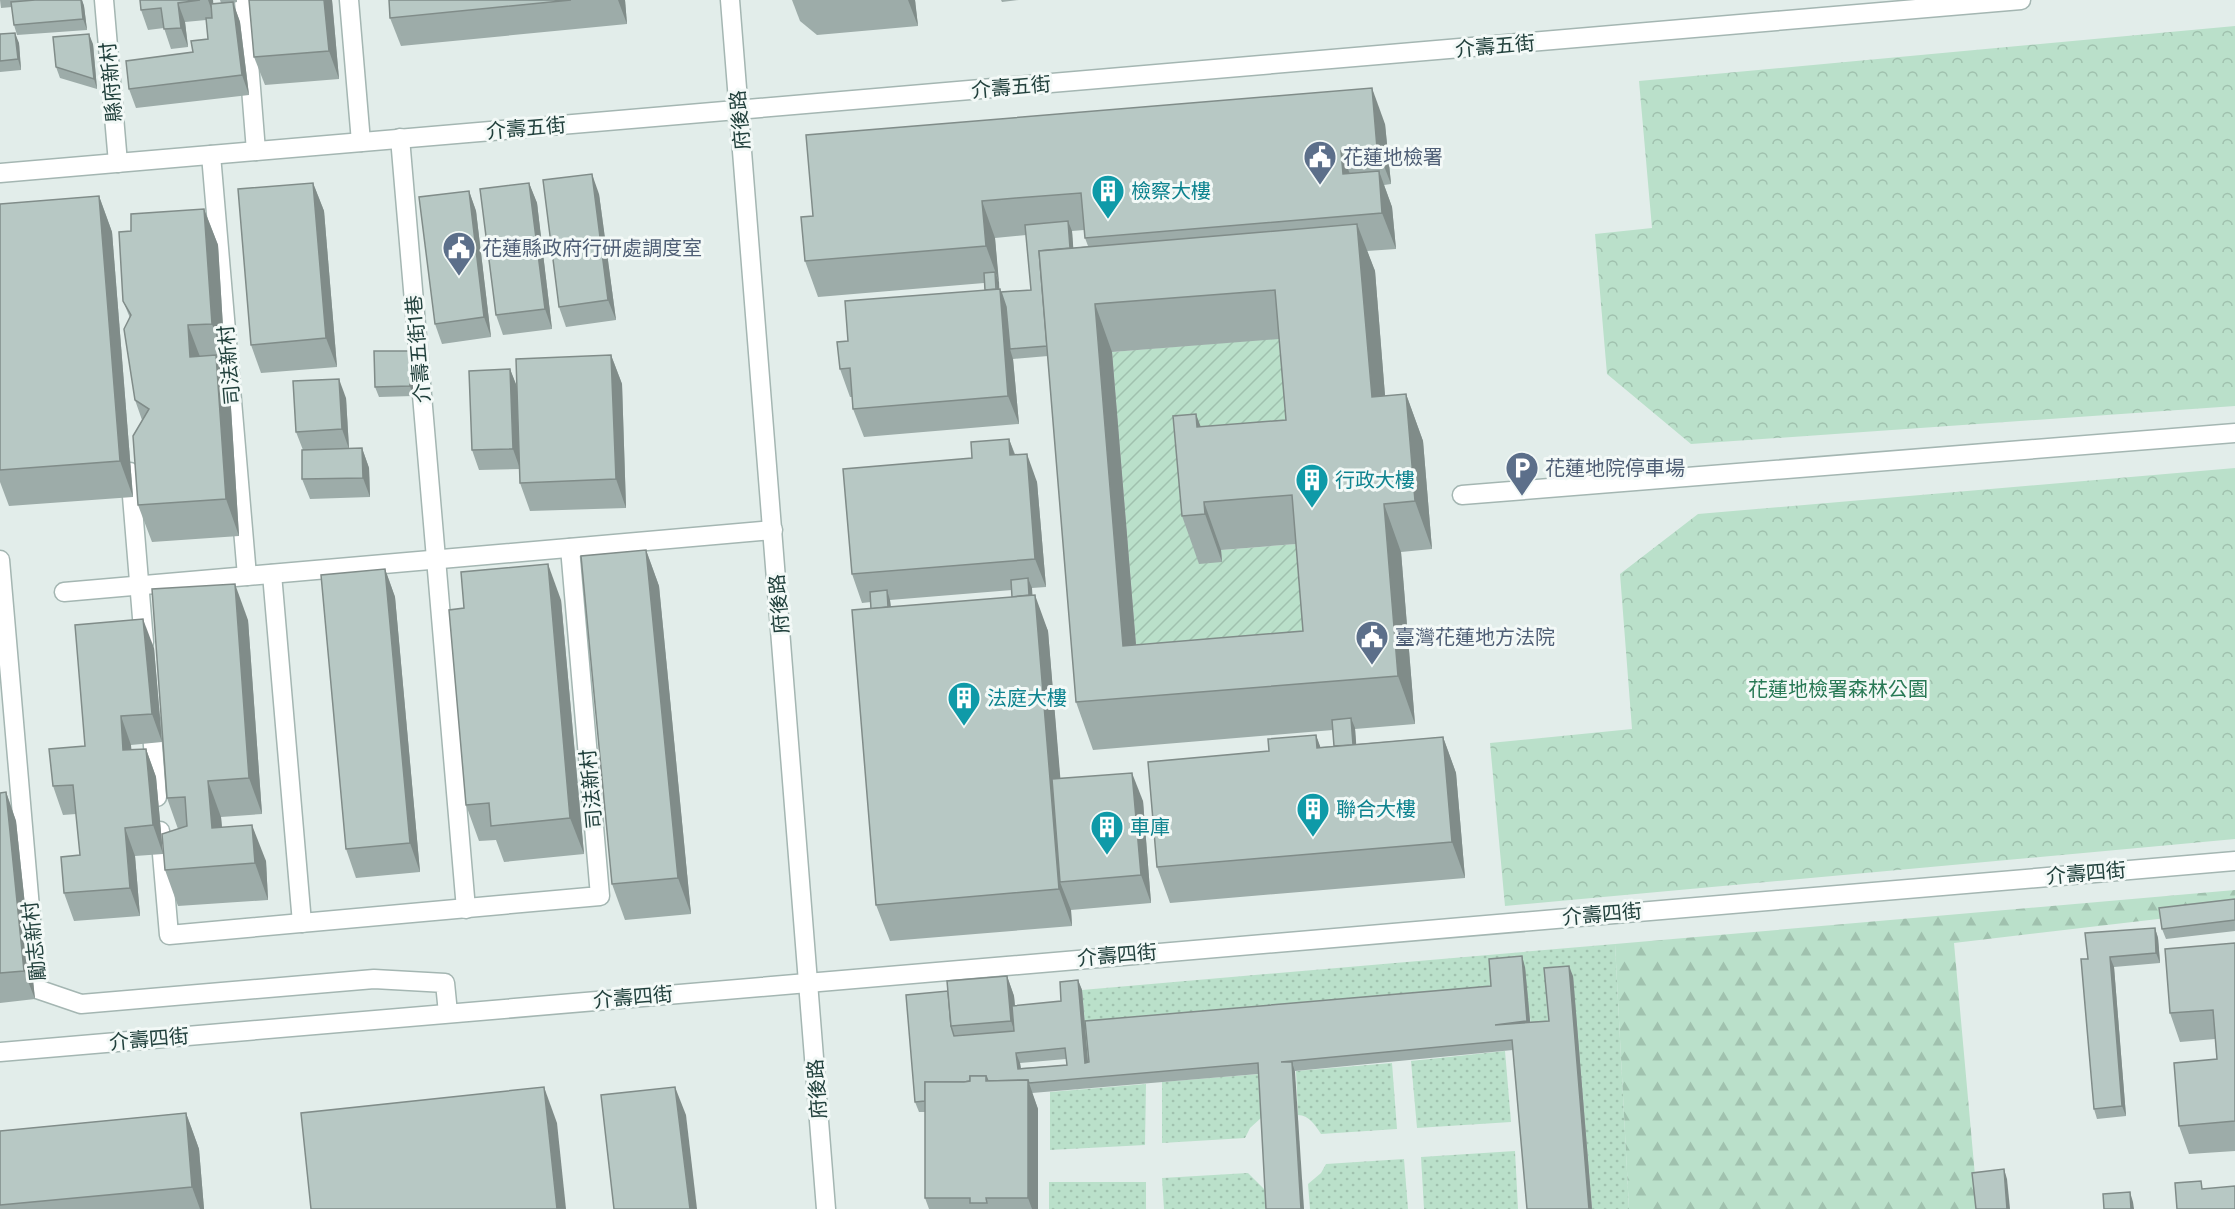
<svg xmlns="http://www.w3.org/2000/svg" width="2235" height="1209" font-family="'Public Sans','Noto Sans TC',sans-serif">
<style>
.grass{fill:url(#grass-dots)}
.forest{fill:url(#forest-firs)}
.park{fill:url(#park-crowns)}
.garden{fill:url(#garden-furrows)}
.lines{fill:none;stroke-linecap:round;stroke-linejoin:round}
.lane-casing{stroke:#a4b6b2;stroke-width:21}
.street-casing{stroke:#a4b6b2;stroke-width:21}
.lane{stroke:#fff;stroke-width:18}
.street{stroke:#fff;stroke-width:18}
.wall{fill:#9daca9;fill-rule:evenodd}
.shaded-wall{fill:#808c89}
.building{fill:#b7c8c4;stroke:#808c89;stroke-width:1.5;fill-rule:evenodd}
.labels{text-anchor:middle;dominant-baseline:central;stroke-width:6;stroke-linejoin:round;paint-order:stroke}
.street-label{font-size:20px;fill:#21403c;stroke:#f3f9f7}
.service-label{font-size:20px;fill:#4e5e75;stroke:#f3f9f7;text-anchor:start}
.culture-label{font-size:20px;fill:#0d838f;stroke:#f3f9f7;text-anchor:start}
.park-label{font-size:20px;fill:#287955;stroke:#f3f9f7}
</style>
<defs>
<pattern id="grass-dots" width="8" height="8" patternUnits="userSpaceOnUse" patternTransform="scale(1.5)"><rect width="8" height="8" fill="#bae0ca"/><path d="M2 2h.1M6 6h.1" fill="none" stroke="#a0c1ae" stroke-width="1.8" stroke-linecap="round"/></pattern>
<pattern id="forest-firs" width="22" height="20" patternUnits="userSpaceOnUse" patternTransform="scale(1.5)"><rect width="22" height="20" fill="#bae0ca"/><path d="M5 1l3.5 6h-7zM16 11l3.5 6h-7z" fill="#a0c1ae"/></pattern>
<pattern id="park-crowns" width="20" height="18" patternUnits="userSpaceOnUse" patternTransform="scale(1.5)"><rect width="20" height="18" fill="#bae0ca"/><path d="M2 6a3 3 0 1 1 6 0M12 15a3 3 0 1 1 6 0" fill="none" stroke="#a0c1ae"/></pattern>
<pattern id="garden-furrows" width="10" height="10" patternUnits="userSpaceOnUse" patternTransform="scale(1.5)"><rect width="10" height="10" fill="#bae0ca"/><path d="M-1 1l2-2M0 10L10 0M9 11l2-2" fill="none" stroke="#a0c1ae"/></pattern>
</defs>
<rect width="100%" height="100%" fill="#e2edea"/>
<g class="grass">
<path d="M1615 944 1629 1209H1592L1577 1029 1532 1033 1527 994 1495 996 1089 1073 1082 990Z"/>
<path d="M1505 1051 1511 1122 1417 1128 1411 1061Z"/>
<path d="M1392 1063 1397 1129 1321 1134C1315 1125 1309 1115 1298 1115L1296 1071Z"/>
<path d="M1260 1074 1261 1118 1250 1128 1245 1138 1162 1143V1082Z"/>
<path d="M1146 1084 1145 1145 1050 1150V1092Z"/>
<path d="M1515 1151 1518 1209H1424L1421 1157Z"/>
<path d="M1404 1159 1408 1209H1310L1308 1184 1321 1173 1326 1164Z"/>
<path d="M1248 1173 1265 1190 1270 1209H1164L1162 1178Z"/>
<rect x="1049" y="1182" width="97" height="27"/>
</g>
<path class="forest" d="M2235 890V910L1954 943 1978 1209H1629L1615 944Z"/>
<g class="park">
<path d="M2235 26V406L1691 444 1607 374 1595 234 1652 228 1639 81Z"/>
<path d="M2235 468V839L1505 906 1490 743 1632 729 1620 574 1698 514Z"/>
</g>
<path class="garden" d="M1293 337 1303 468 1221 550 1309 543 1320 679 1140 694 1112 352Z"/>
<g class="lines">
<g class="lane-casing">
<g id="lane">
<path d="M244 0 256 151"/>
<path d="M349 0 361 142"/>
<path d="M400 138 466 909"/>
<path d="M211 155 247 576"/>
<path d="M130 472 144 642"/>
<path d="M0 560 37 989 81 1004 374 979 445 983 448 1013"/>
<path d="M151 720 157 797"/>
<path d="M160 831 169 935 600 896 570 548"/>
</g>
</g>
<g class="street-casing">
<g id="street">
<path d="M104 0 118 163"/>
<path d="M730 0 826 1209"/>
<path d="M0 173 2021 0"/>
<path d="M1462 495 2235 433"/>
<path d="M272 574 302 923"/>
<path d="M64 592 773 530"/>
<path d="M0 1052 2235 861"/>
</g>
</g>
<use href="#lane" class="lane"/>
<use href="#street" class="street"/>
</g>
<g class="wall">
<path d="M0 0H82L84 6 87 30 17 35 14 25 12 7 1 8Z"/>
<path d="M140 0H213V4L221 3 220 0H237V2L233 3 240 22 249 95 136 108 129 89 193 52 208 39 206 20 185 22 188 47 171 49 164 28 148 30 141 10Z"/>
<path d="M332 0 339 79 265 85 254 57Z"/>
<path d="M389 0H625L627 24 401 46 390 18Z"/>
<path d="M792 0H915L918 26 817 35 800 21Z"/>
<path d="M1001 0H1019L1002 2Z"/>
<path d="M0 34 19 43 21 70 0 72Z"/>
<path d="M93 44 97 89 60 78 56 67Z"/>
<path d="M1385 124 1391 184 1384 185 1392 207 1396 249 1367 251 1375 271 1385 396 1406 394 1423 441 1432 549 1401 552 1415 724 1355 729 1356 744 1443 737 1456 773 1465 878 1170 903 1157 867 1269 751 1316 735 1320 747 1334 746 1333 730 1093 750 1076 702 1048 356 1013 359 1019 424 864 437 853 409 852 397H850L840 369 848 341 985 290 984 283 818 297 805 261 813 216ZM1084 230 1085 238 1088 246 1073 248 1072 231ZM1026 235 1031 290 1001 292 999 289 995 238ZM1279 339 1286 420 1201 427 1182 516 1199 564 1222 562 1221 550 1296 544 1303 631 1136 645 1112 352Z"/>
<path d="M313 183 324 211 337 367 261 373 251 345Z"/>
<path d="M529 183 537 203 552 329 503 335 496 315Z"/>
<path d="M469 191 476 211 491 337 442 344 435 324Z"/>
<path d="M599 194 616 320 566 327 559 307Z"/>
<path d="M99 196 112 232 133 497 9 506 0 482V204Z"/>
<path d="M204 209 218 245 225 360 218 361 230 392 239 536 152 542 138 505 142 420 135 400 130 318 123 301 131 231Z"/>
<path d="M611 355 622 384 626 508 530 511 520 483V469L479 470 472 450 510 369 517 388Z"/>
<path d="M413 361V396L379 397 375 387Z"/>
<path d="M346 398 349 448H362L369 468 370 497 310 499 302 479 303 450 296 432Z"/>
<path d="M1009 439 1015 454 1037 482 1046 587 1032 588V595L1048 631 1060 779 1143 801 1151 903 1071 910 1072 926 890 941 876 905 871 602 862 603 852 574 972 458ZM1012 590V597L891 607 890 600Z"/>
<path d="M646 550 659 586 691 914 625 920 612 884Z"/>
<path d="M385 569 395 597 420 872 356 878 346 849Z"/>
<path d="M561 600 584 854 504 862 496 840 479 841 466 805Z"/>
<path d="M248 620 262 814 221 817 222 827 266 861 268 900 178 906 165 870 178 829 167 798Z"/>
<path d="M154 648 162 742 131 745V750L146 749 156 777 163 854 135 856 140 916 74 921 64 893 80 855 76 814 63 815 53 786 85 746Z"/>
<path d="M6 792 16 821 35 999 0 1003V793Z"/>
<path d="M2235 899V931L2166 939 2162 929Z"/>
<path d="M2155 928 2158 938 2160 963 2114 967 2126 1116 2097 1119 2094 1109 2088 959Z"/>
<path d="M2235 943V1151L2189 1154 2179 1126 2217 1059 2215 1039 2180 1042 2170 1013Z"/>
<path d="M1525 967 1530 1022 1549 1021 1573 976 1592 1209 1513 1050 1295 1071V1072L1258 1074 1032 1093 1038 1109V1209H929L925 1198V1112H919L915 1102 948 991 1007 976 1014 996 1015 1006 1061 1001 1078 980 1082 990 1088 1063 1491 986ZM1066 1059 1067 1065 1021 1068 1020 1063Z"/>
<path d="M186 1113 199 1149 204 1209H0V1131Z"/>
</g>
<g class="shaded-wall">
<path d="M81 0H82L84 6 87 30 83 19Z"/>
<path d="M208 0H213L215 19Z"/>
<path d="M324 0H332L339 79 329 51Z"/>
<path d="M618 0H625L627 24Z"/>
<path d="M908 0H915L918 26Z"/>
<path d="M233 2 240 22 249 95 242 75Z"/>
<path d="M178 3 185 22 188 47 181 28Z"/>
<path d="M15 33 19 43 21 70 18 59Z"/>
<path d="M89 34 93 44 97 89 94 79Z"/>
<path d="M1372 88 1385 124 1391 184 1377 148Z"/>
<path d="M1341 151 1355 187 1343 174Z"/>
<path d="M1379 171 1392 207 1396 249 1382 213Z"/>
<path d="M592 174 599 194 616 320 608 300Z"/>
<path d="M313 183 324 211 337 367 326 338Z"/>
<path d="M529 183 537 203 552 329 545 309Z"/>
<path d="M469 191 476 211 491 337 484 317Z"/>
<path d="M99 196 112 232 133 497 120 461Z"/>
<path d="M982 201 995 238 999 282 986 246Z"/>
<path d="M204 209 218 245 225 360 212 324Z"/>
<path d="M1068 221 1072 231 1077 296 1073 286Z"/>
<path d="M1357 224 1375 271 1389 445 1372 397Z"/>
<path d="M995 272 999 282 1000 303 997 292Z"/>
<path d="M1000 289 1010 317V349L1013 359 1019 424 1008 396Z"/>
<path d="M1095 304 1112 352 1140 694 1123 646Z"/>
<path d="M188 325 202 362 190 357Z"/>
<path d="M409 351 413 361V396L410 386Z"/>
<path d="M216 355 230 392 239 536 226 499Z"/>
<path d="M611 355 622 384 626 508 616 479Z"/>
<path d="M510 369 518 389 520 469 513 449Z"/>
<path d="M339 379 346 398 349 449 342 429Z"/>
<path d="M1406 394 1423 441 1432 549 1415 501Z"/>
<path d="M1196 414 1214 462 1197 427Z"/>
<path d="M1009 439 1019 467 1010 455Z"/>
<path d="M362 448 369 468 370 497 363 478Z"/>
<path d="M1027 454 1037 482 1046 587 1035 559Z"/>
<path d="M1204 502 1221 550 1222 562 1205 514Z"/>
<path d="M1384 504 1401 552 1415 724 1398 676Z"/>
<path d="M646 550 659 586 691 914 678 878Z"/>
<path d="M548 564 561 600 584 854 570 818Z"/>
<path d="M385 569 395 597 420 872 410 843Z"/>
<path d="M1028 578 1032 588 1035 632 1031 622Z"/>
<path d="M235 584 248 620 262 814 249 778Z"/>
<path d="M887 590 890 600 894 645 891 634Z"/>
<path d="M1035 595 1048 631 1069 881 1060 882 1071 910 1072 926 1059 889Z"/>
<path d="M143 619 154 648 162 742 152 714Z"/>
<path d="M121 716 131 745 134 779 123 750Z"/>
<path d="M1351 718 1355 728 1359 781 1355 771Z"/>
<path d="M1316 735 1329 771 1317 748Z"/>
<path d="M1443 737 1456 773 1465 878 1452 842Z"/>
<path d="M146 749 156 777 163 854 153 825Z"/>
<path d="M1132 773 1143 801 1151 903 1141 875Z"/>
<path d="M208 781 221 817 225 864 212 828Z"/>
<path d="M6 792 16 821 35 999 24 971Z"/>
<path d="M252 825 266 861 268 900 255 863Z"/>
<path d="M125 828 135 856 140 916 130 888Z"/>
<path d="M2155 928 2158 938 2160 963 2156 953Z"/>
<path d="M1522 956 1525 967 1531 1031 1527 1021Z"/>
<path d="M2110 957 2114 967 2126 1116 2122 1106Z"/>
<path d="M1569 966 1573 976 1592 1209H1589Z"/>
<path d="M1007 976 1014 996 1018 1041 1011 1021Z"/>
<path d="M1078 980 1082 990 1089 1073 1085 1063Z"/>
<path d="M1016 1053 1020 1063 1022 1079 1018 1069Z"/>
<path d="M1292 1062 1295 1072 1304 1209H1301Z"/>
<path d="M1028 1080 1038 1109V1209H1032L1028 1198Z"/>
<path d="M544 1087 557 1123 566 1209H557Z"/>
<path d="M675 1087 686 1115 697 1209H690Z"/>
<path d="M186 1113 199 1149 204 1209H200L192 1187Z"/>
<path d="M2004 1169 2007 1179 2010 1209H2007Z"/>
<path d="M2130 1192 2133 1202 2134 1209H2131Z"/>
</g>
<g class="building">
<path d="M35 0H81L83 19 14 25 11 2Z"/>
<path d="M140 0H200L178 3 181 28 164 29 161 8 141 10Z"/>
<path d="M249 0H324L329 51 254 57Z"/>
<path d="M389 0H571L390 18Z"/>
<path d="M233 2 242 75 129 89 126 61 193 52 191 41 208 39 206 18H212L211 4Z"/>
<path d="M15 33 18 59 0 61V34Z"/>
<path d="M89 34 94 79 56 67 53 37Z"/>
<path d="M1372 88 1377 148 1341 151 1343 174 1379 171 1382 213 1085 238 1081 193 1016 198 982 201 986 246 805 261 801 217 813 216 806 135Z"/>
<path d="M592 174 608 300 559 307 543 180Z"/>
<path d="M313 183 326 338 251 345 238 189Z"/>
<path d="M529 183 545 309 496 315 480 189Z"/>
<path d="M469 191 484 317 435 324 419 197Z"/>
<path d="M99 196 120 461 0 470V204Z"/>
<path d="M204 209 212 324 188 325 190 357 216 355 226 499 138 505 133 436 149 409 135 400 124 329 131 315 123 301 119 232 131 231V214Z"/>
<path d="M1068 221 1070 248 1039 251 1047 346 1010 349 1006 307 1001 292 1031 290 1025 225Z"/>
<path d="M1357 224 1372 397 1406 394 1415 501 1384 504 1398 676 1076 702 1039 251ZM1275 290 1286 420 1197 427 1196 414 1173 416 1182 516 1205 514 1204 502 1292 495 1303 631 1123 646 1095 304Z"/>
<path d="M995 272 996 289 985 290 984 273Z"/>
<path d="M1000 289 1008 396 853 409 850 368 840 369 837 342 848 341 845 301Z"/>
<path d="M374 351H409L410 386 375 387Z"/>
<path d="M611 355 616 479 520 483 516 359Z"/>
<path d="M510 369 513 449 472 450 469 371Z"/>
<path d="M339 379 342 429 296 432 293 381Z"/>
<path d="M1009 439 1010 455 1027 454 1035 559 852 574 843 469 972 458 971 442Z"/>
<path d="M362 448 363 478 302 479V450Z"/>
<path d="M646 550 678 878 612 884 581 556Z"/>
<path d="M548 564 570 818 491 826 489 803 466 805 449 610 464 608 461 572Z"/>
<path d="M385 569 410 843 346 849 321 575Z"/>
<path d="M1028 578 1029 595 1012 597 1011 580Z"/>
<path d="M235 584 249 778 208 781 212 828 252 825 255 863 165 870 162 834 187 826 185 797 167 798 152 589Z"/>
<path d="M887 590 888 607 871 609 870 592Z"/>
<path d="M1035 595 1059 889 876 905 852 610Z"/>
<path d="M143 619 152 714 121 716 123 750 146 749 153 825 125 828 130 888 64 893 61 857 80 855 73 785 53 786 49 749 85 746 75 625Z"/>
<path d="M1351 718 1353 745 1334 746 1332 720Z"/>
<path d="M1316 735 1317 748 1443 737 1452 842 1157 867 1148 762 1269 751 1268 739Z"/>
<path d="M1132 773 1141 875 1060 882 1052 779Z"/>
<path d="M6 792 24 971 0 973V793Z"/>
<path d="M2235 899V920L2162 929 2159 908Z"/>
<path d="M2155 928 2156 953 2110 957 2122 1106 2094 1109 2081 959H2088L2085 933Z"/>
<path d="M2235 943V1121L2179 1126 2174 1063 2217 1059 2213 1010 2170 1013 2165 949Z"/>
<path d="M1522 956 1527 1021 1495 1025 1549 1021 1544 968 1569 966 1589 1209H1527L1512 1040 1281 1062H1292L1301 1209H1266L1258 1063 1029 1083 1028 1080 988 1081 986 1076H970V1081L964 1082H925V1101L915 1102 906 995 948 991 951 1026 954 1036 1014 1031 1012 1006 1061 1001 1060 982 1078 980 1085 1063 1089 1062 1085 1021 1491 986 1489 959ZM1065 1048 1067 1065 1018 1069 1016 1053Z"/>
<path d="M1007 976 1011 1021 951 1026 947 981Z"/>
<path d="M970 1076H986V1081L1028 1080V1198H986L987 1203H970V1198H925V1082H964L970 1081Z"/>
<path d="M544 1087 557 1209H311L301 1113Z"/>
<path d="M675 1087 690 1209H614L601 1095Z"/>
<path d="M186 1113 192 1187 0 1205V1131Z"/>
<path d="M2004 1169 2007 1209H1976L1972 1173Z"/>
<path d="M2201 1181 2202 1189 2235 1186V1209H2177L2175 1183Z"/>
<path d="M2130 1192 2131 1209H2104L2103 1194Z"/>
</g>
<defs>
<g id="civic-pin" transform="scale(1.725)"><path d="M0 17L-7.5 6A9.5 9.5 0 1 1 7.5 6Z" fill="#5c6f8a" stroke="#f3f9f7"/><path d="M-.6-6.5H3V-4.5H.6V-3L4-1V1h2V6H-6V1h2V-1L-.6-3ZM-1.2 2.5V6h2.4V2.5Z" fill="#fff"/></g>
<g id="building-pin" transform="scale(1.725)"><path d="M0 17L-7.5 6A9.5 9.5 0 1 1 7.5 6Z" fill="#0f9aa8" stroke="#f3f9f7"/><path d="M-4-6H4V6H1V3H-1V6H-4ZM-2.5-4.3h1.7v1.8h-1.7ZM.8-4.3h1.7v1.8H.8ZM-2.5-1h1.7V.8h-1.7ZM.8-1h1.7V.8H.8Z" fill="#fff"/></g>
<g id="parking-pin" transform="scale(1.725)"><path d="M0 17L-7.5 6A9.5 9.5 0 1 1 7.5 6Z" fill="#5c6f8a" stroke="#f3f9f7"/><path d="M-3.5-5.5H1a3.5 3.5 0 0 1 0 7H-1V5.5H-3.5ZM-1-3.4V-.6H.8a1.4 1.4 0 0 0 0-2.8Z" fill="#fff"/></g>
</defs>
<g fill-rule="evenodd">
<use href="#civic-pin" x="1320" y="157"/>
<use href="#building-pin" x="1108" y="191"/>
<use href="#civic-pin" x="459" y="248"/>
<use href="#parking-pin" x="1522" y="468"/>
<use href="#building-pin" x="1312" y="480"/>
<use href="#civic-pin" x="1372" y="637"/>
<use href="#building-pin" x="964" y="698"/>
<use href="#building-pin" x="1313" y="809"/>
<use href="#building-pin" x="1107" y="827"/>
</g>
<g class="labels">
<g class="street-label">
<text transform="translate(1495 46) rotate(-5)">介壽五街</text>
<text transform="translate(111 82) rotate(-95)">縣府新村</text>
<text transform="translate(1011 87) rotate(-5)">介壽五街</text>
<text transform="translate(740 120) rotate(-95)">府後路</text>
<text transform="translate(526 128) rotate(-5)">介壽五街</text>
<text transform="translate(418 349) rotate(-95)">介壽五街1巷</text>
<text transform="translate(229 365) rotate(-95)">司法新村</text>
<text transform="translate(779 604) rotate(-95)">府後路</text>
<text transform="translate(591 789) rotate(-95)">司法新村</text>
<text transform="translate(2086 873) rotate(-5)">介壽四街</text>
<text transform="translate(1602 914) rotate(-5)">介壽四街</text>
<text transform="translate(34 941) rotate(-96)">勵志新村</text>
<text transform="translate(1117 955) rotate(-5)">介壽四街</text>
<text transform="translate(633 997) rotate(-5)">介壽四街</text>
<text transform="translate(149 1039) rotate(-5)">介壽四街</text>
<text transform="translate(817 1089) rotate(-94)">府後路</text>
</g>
<g class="service-label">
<text x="1343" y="157">花蓮地檢署</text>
<text x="482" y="248">花蓮縣政府行研處調度室</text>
<text x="1545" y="468">花蓮地院停車場</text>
<text x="1395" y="637">臺灣花蓮地方法院</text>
</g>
<g class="culture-label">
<text x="1131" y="191">檢察大樓</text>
<text x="1335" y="480">行政大樓</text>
<text x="987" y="698">法庭大樓</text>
<text x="1336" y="809">聯合大樓</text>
<text x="1130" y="827">車庫</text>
</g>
<g class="park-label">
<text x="1838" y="689">花蓮地檢署森林公園</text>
</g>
</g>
</svg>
